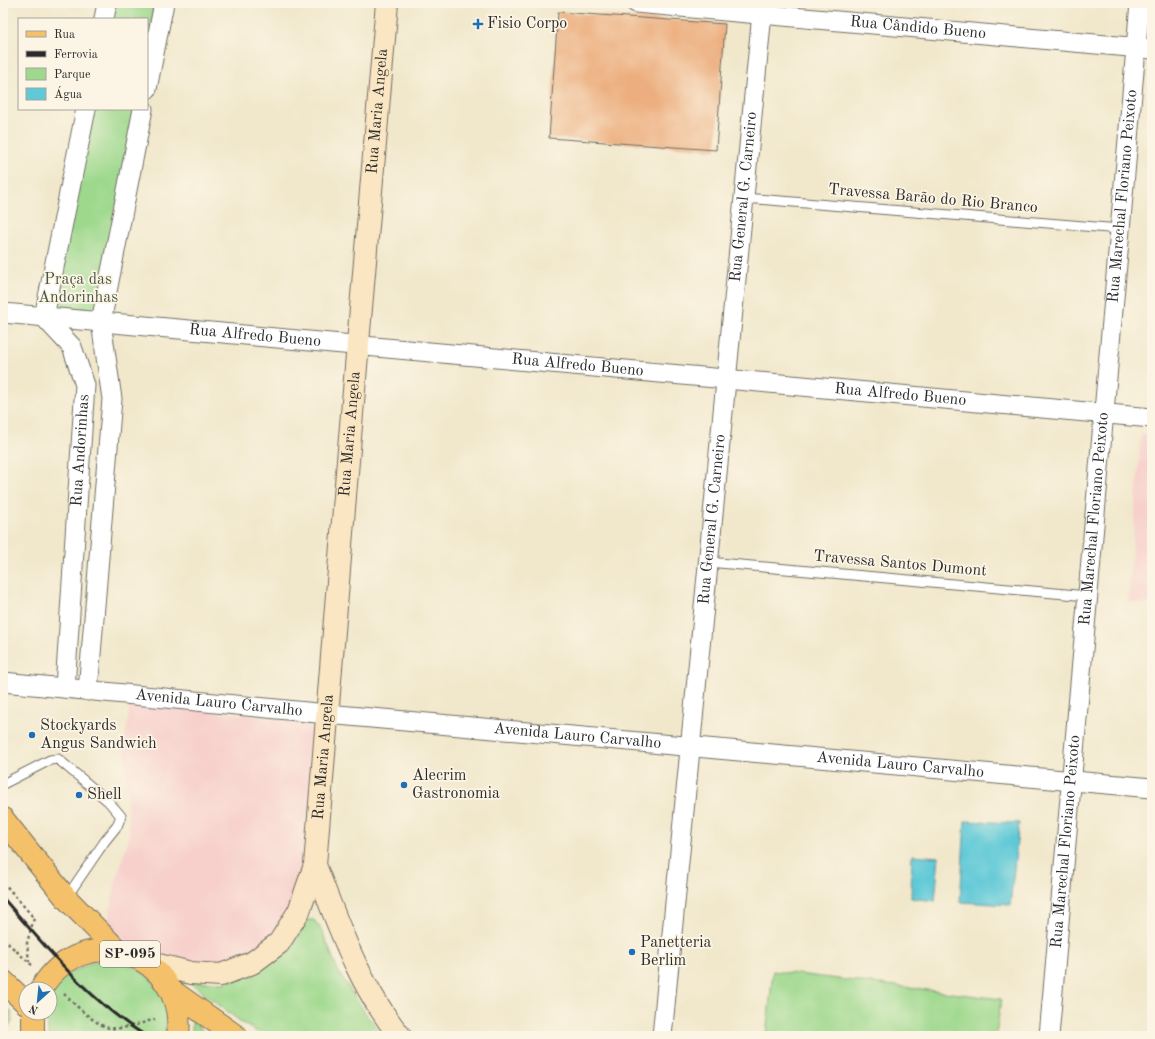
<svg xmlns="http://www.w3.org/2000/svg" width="1155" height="1039" font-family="'Old Standard TT',serif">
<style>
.built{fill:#f7d0cc}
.green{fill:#9dd88c;stroke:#64825c}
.water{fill:#5ec9d7;stroke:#447a81}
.building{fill:#ecae7e}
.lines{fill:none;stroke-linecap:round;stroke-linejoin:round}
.lane-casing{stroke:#706d63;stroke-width:11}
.street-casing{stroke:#706d63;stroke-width:21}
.secondary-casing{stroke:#706d63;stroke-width:24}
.primary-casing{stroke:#706d63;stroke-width:24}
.path{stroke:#706d63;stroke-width:2.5;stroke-dasharray:3 3;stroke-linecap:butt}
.lane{stroke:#fff;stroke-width:9}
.street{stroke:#fff;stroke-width:19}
.secondary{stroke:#fbe6c3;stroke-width:22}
.primary{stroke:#f4c16a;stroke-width:22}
.rail{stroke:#2b2b2b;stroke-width:3}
.poi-dot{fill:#1f6fb2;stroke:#fcf5e5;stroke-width:1.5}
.labels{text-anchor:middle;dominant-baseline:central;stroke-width:3.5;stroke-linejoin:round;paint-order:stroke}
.shield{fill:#fcf5e5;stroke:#6a6863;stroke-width:1}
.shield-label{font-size:15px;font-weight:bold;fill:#2b2b2b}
.poi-label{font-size:16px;fill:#2b2b2b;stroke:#fcf5e5;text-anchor:start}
.street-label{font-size:16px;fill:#2b2b2b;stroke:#fcf5e5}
.park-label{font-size:16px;fill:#485643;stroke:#fcf5e5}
</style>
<rect width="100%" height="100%" fill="#fcf5e5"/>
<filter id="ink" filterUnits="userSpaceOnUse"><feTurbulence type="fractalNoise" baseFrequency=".025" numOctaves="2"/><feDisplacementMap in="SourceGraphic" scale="8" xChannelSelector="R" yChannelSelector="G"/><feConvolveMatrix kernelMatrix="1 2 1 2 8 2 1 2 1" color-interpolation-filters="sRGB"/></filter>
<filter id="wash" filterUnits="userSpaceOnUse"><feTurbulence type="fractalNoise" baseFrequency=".012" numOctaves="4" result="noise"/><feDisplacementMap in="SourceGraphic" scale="16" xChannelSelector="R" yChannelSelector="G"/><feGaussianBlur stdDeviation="0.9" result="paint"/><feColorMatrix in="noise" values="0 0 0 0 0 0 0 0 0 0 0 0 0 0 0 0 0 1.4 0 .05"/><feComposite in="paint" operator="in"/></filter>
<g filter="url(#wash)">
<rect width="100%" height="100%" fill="#f1e8cc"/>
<g class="built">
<path d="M1141 434 1152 435V604L1128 602Z"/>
<path d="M130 704 314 721V865L277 943 219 970 146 961 108 923 116 880 129 837 125 740Z"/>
</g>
<g class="green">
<path d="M112 3H155L147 48V19H109Z"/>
<path d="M91 109H136L97 317 50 311Z"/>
<path d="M304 920H314L322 931 338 971 368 1017 385 1036H265L245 1025 188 981 222 983 254 975 285 952Z"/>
<path d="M113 960 133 966 151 979 164 998 168 1015 165 1036H49L46 1020 47 1013H50V1000L56 987 70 973 93 962Z"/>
<path d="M773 971 1001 999 996 1036H766Z"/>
<path d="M3 1003 11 1011 12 1023 3 1031Z"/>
<path d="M192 1020 208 1036H192Z"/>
</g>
<g class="water">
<path d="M965 821 1019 823 1010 905 960 902Z"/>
<path d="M912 855 939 857 935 901 911 898Z"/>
</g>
<g id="blocks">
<path class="building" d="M558 12 725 24 716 150 549 138Z"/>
</g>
</g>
<g filter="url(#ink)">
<use href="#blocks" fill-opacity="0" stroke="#706d63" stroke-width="1"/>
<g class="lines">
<g class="lane-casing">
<g id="lane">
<path d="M744 198 1120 229"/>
<path d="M708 562 1088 596"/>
<path d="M3 784 50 760 58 759 108 801 121 816 117 826 105 841 66 898"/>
</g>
</g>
<g class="street-casing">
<g id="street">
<path id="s1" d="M636 3 1152 49"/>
<path d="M104 19 107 3"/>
<path d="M147 89 164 3"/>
<path id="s2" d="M3 313 1152 418"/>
<path id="s3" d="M3 682 327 714 1152 788"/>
<path id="s4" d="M65 688 85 385 72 347 44 317 86 109"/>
<path d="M88 691 112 399 101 322 143 109"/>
<path id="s5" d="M662 1036 763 3"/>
<path id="s6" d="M1049 1036 1140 3"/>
</g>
</g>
<g class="secondary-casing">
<g id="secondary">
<path d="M315 865C338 924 359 986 400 1036"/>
<path id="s7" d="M146 962 191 973 221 975 252 963 279 943 299 911 315 865 345 496 387 3"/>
</g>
</g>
<g class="primary-casing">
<g id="primary">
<path d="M3 819 66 898 118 951"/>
<path d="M3 981 26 1003"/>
<path d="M41 989C83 917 187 953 178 1036"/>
<path d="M172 991 236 1036"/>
<path d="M33 1013V1030L34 1036"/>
</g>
</g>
<g class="path">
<path d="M3 882 34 918 27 943 29 962"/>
<path d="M3 939 33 966"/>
<path d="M64 994C73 1003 98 1027 110 1028 124 1030 142 1023 155 1019"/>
</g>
<use href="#lane" class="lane"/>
<use href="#street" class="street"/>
<use href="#secondary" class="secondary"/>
<use href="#primary" class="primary"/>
<path class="rail" d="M3 898C47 948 89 1001 146 1036"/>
</g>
</g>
<g class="poi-dot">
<path d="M476 18h4v4h4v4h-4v4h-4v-4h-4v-4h4z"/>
<circle cx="32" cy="735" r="4"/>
<circle cx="404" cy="785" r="4"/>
<circle cx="79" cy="795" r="4"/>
<circle cx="632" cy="952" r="4"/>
</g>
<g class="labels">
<rect class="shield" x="100" y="941" width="60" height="26" rx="3"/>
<g class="shield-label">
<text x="130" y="954">SP-095</text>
</g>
<g class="poi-label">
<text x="487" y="24">Fisio Corpo</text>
<text x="40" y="726">Stockyards<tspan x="40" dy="18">Angus Sandwich</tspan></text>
<text x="412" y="776">Alecrim<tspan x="412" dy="18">Gastronomia</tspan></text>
<text x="87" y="795">Shell</text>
<text x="640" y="943">Panetteria<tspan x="640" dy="18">Berlim</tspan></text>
</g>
<g class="street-label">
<text stroke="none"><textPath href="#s1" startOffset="283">Rua Cândido Bueno</textPath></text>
<text stroke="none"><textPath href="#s7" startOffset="986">Rua Maria Angela</textPath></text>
<text stroke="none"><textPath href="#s5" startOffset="843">Rua General G. Carneiro</textPath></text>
<text stroke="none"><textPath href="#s6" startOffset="843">Rua Marechal Floriano Peixoto</textPath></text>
<text transform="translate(933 199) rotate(5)">Travessa Barão do Rio Branco</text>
<text stroke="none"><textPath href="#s2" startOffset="253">Rua Alfredo Bueno</textPath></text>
<text stroke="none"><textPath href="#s2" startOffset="577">Rua Alfredo Bueno</textPath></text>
<text stroke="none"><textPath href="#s2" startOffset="901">Rua Alfredo Bueno</textPath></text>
<text stroke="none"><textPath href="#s7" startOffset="662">Rua Maria Angela</textPath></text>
<text stroke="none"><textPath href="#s4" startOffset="238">Rua Andorinhas</textPath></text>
<text stroke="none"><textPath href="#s5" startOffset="519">Rua General G. Carneiro</textPath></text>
<text stroke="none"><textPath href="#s6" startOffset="519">Rua Marechal Floriano Peixoto</textPath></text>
<text transform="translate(900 564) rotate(5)">Travessa Santos Dumont</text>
<text stroke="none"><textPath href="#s3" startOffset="217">Avenida Lauro Carvalho</textPath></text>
<text stroke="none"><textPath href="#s3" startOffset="577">Avenida Lauro Carvalho</textPath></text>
<text stroke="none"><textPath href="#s7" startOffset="338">Rua Maria Angela</textPath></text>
<text stroke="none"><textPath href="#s3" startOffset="901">Avenida Lauro Carvalho</textPath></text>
<text stroke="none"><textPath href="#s6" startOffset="195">Rua Marechal Floriano Peixoto</textPath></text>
</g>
<g class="park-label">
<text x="78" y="280">Praça das<tspan x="78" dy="18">Andorinhas</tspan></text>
</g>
</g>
<rect width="1155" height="1039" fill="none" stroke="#fcf5e5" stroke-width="16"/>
<rect x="18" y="18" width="130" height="92" fill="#fcf5e5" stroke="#a8a49b"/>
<rect x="26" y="31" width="20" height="6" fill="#f4c16a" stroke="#a8a49b"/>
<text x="54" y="38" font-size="12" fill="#2b2b2b">Rua</text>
<rect x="26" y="51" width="20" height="6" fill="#2b2b2b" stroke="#a8a49b"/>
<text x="54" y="58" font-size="12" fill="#2b2b2b">Ferrovia</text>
<rect x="26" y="68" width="20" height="12" fill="#9dd88c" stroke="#a8a49b"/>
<text x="54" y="78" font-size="12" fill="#2b2b2b">Parque</text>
<rect x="26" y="88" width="20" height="12" fill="#5ec9d7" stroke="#a8a49b"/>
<text x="54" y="98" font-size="12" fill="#2b2b2b">Água</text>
<g transform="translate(38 1001) rotate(207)"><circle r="19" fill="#fcf5e5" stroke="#a8a49b"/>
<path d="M0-3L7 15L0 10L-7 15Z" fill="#1f6fb2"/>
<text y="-6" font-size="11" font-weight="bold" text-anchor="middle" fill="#2b2b2b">N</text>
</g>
</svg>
